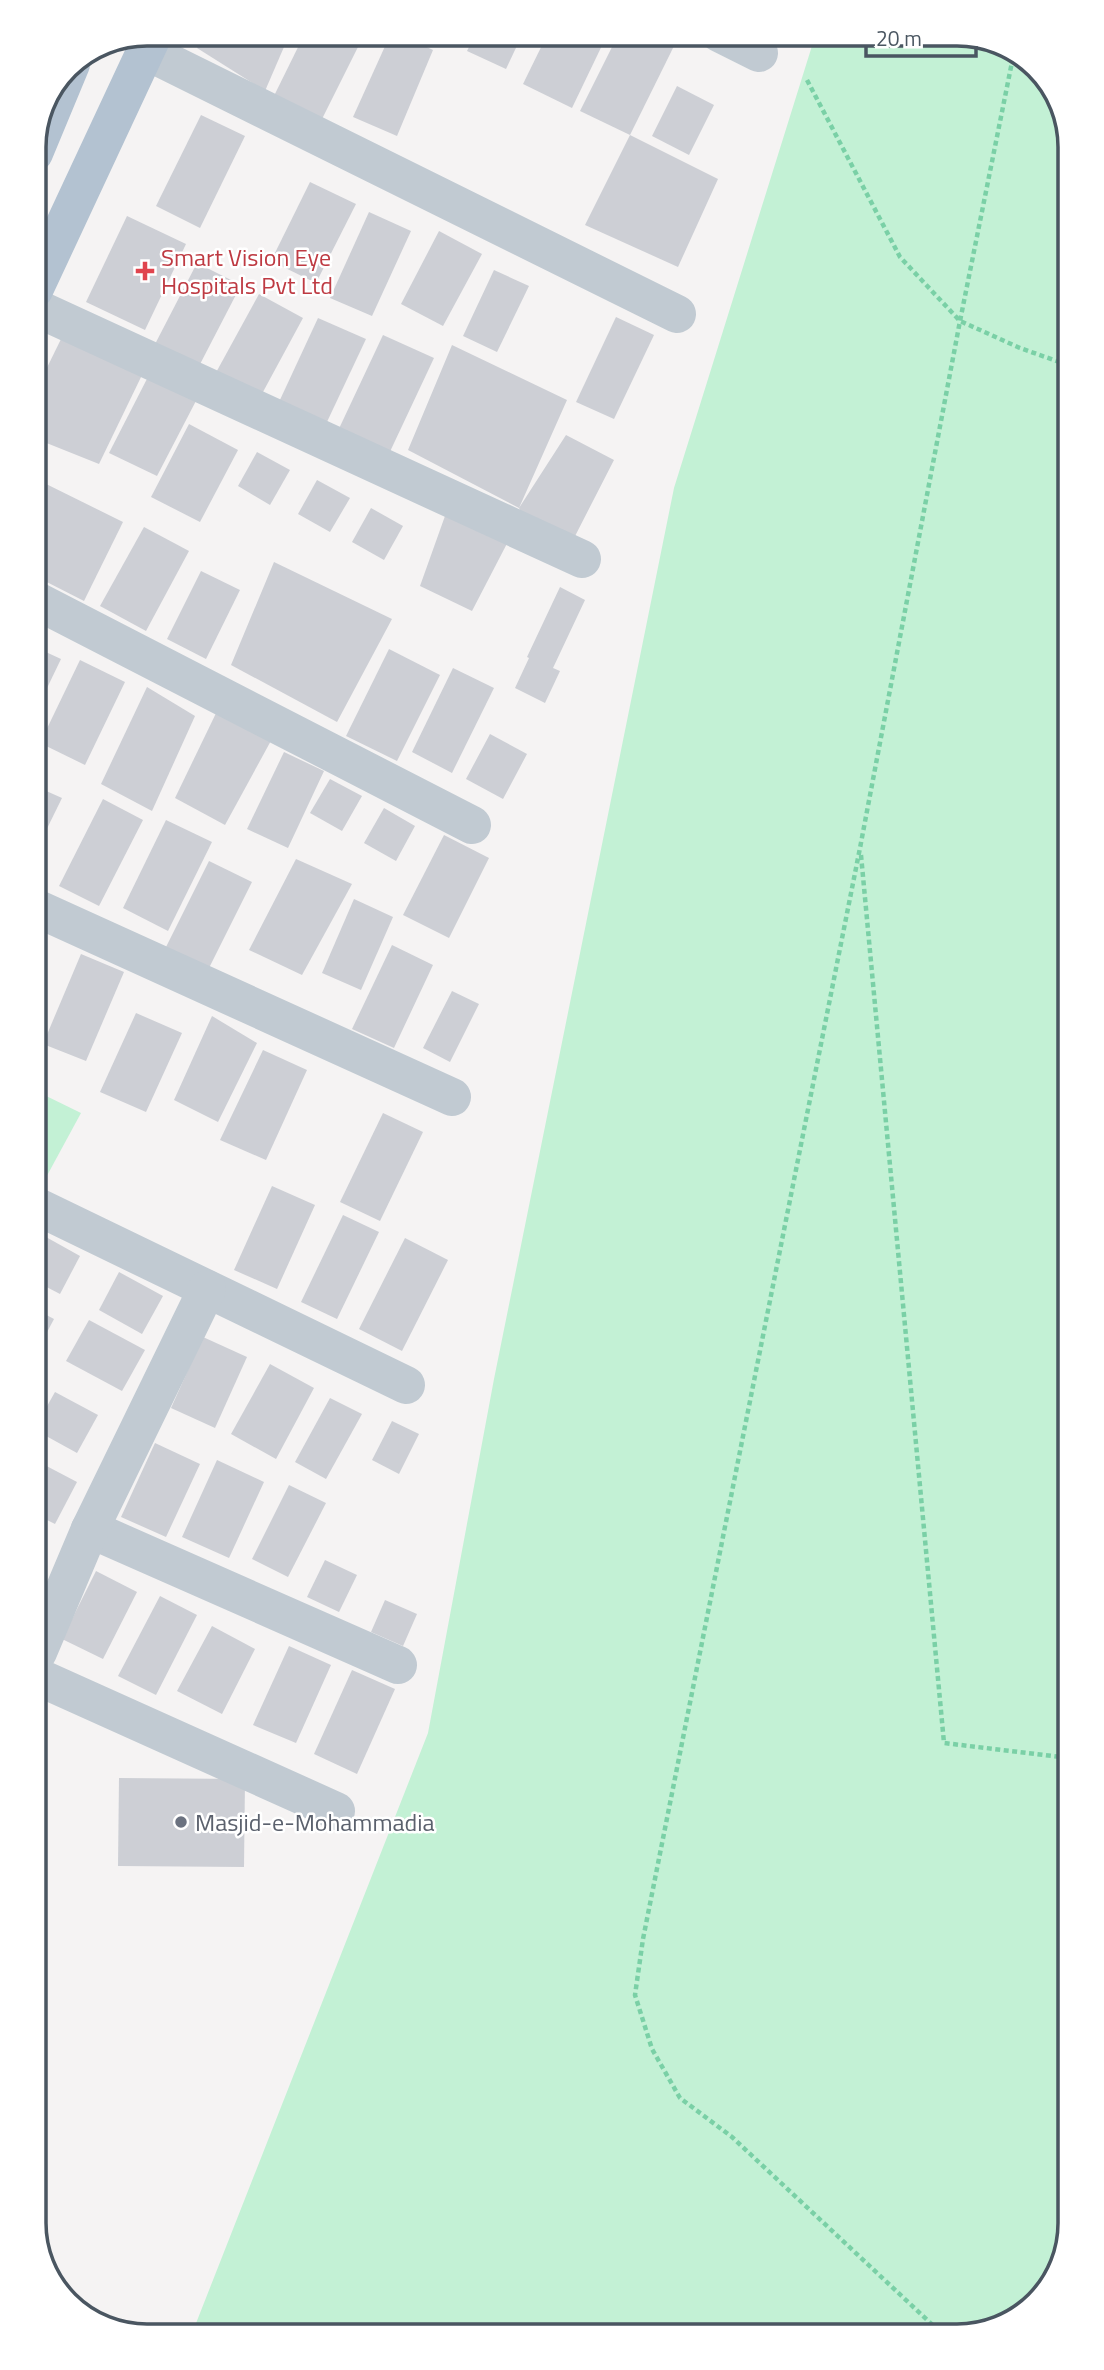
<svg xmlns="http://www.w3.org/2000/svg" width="1104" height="2370" font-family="'Titillium Web',sans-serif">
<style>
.green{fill:#c3f1d5}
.building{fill:#cdcfd5}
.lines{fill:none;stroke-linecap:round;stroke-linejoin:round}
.path{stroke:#7ad0a6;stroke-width:4.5;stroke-dasharray:5 3.5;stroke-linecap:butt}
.minor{stroke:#c1cad2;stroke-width:38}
.major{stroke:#b3c2d1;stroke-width:38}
.health-dot{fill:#e0444e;stroke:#fff;stroke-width:2.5}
.worship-dot{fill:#6b7280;stroke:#fff;stroke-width:2.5}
.labels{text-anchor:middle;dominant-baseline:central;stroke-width:5;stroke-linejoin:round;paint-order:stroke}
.health-label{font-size:24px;fill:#be3a42;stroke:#fff;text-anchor:start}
.worship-label{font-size:24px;fill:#5b616d;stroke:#fff;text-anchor:start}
.rim{fill:none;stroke:#4a5661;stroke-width:3.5}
</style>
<rect width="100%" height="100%" fill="#f5f3f3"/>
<g class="green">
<path d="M816 33 965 34 1027 57 1065 110 1071 2224 1048 2292 994 2331 191 2336 428 1733 494 1379 674 488Z"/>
<path d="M36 1091 81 1113 43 1183 36 1180Z"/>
</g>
<g class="building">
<path d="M204 33H290L265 91 197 48Z"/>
<path d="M305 33H365L318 127 270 104Z"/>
<path d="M391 33H397L433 50 397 136 353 117Z"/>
<path d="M476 33H523L506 69 467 51Z"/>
<path d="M548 33H608L572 108 523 84Z"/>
<path d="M619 33H650L674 46 630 135 580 111Z"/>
<path d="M677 86 714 105 689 155 652 136Z"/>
<path d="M201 115 245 136 200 228 156 206Z"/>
<path d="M630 135 718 179 678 267 585 225Z"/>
<path d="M310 182 356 204 316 283 271 261Z"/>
<path d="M369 212 411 231 372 316 330 298Z"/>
<path d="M127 216 186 244 145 330 86 302Z"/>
<path d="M439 231 482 254 443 326 401 304Z"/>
<path d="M197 263 241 285 197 370 153 348Z"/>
<path d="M494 270 529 286 497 352 463 336Z"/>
<path d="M259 294 303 318 257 403 213 378Z"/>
<path d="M616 317 654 335 614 419 576 402Z"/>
<path d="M318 318 366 339 326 424 279 402Z"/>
<path d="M64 333 142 375 99 464 34 438V394Z"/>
<path d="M383 335 434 358 387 458 336 435Z"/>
<path d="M452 345 567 400 519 508 566 435 614 460 572 542 523 517 519 508 408 450Z"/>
<path d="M150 373 198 397 157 476 109 453Z"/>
<path d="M189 424 238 450 200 522 151 497Z"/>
<path d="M257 452 290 470 270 505 238 486Z"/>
<path d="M34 478 123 522 84 601 35 576Z"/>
<path d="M317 480 350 498 330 532 298 514Z"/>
<path d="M371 508 403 526 384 560 352 542Z"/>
<path d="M445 516 512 534 472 611 420 586Z"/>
<path d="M144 527 189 551 146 631 100 606Z"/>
<path d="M274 562 392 619 337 722 231 665Z"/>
<path d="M201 571 240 590 206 659 167 639Z"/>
<path d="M560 587 585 600 553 668 560 671 545 703 515 688 529 658 527 657Z"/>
<path d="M35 647 61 659 35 713Z"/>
<path d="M389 649 440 675 397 761 346 736Z"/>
<path d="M80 660 125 682 85 765 40 743Z"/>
<path d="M453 668 494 688 452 773 412 752Z"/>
<path d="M147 687 195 716 152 811 101 784Z"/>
<path d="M219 707 273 737 225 825 175 798Z"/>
<path d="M490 734 527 754 503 799 466 779Z"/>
<path d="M284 752 324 771 288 848 247 829Z"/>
<path d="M330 779 362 796 342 831 310 813Z"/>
<path d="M35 786 62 798 35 853Z"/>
<path d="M103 799 143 820 99 906 59 886Z"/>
<path d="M384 808 415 826 396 861 364 843Z"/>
<path d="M166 820 212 842 168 931 123 908Z"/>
<path d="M444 835 489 858 449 938 403 915Z"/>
<path d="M296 859 352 884 302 975 249 950Z"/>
<path d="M209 861 252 882 206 974 163 953Z"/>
<path d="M354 899 393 917 361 990 322 973Z"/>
<path d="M392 945 433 965 394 1048 352 1029Z"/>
<path d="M81 954 124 972 86 1061 43 1044Z"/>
<path d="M452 991 479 1004 450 1062 423 1048Z"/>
<path d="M136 1013 182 1033 146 1112 100 1092Z"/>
<path d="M212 1016 257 1043 218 1122 174 1100Z"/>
<path d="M263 1050 307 1070 266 1160 220 1140Z"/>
<path d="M383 1113 423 1132 380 1221 340 1202Z"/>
<path d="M272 1186 315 1205 277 1289 234 1270Z"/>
<path d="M343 1215 379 1232 337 1319 301 1302Z"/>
<path d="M37 1232 80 1256 60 1294 37 1282Z"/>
<path d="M405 1238 448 1260 402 1351 359 1329Z"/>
<path d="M119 1272 163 1296 142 1334 99 1310Z"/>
<path d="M37 1310 54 1319 37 1351Z"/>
<path d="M89 1320 145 1350 122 1391 66 1361Z"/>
<path d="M203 1337 247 1357 215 1428 171 1408Z"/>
<path d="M270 1364 314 1388 276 1459 231 1434Z"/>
<path d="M55 1392 98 1415 77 1453 37 1431V1424Z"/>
<path d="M330 1398 362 1414 326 1479 295 1462Z"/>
<path d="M392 1421 419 1434 399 1474 372 1460Z"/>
<path d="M155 1443 200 1464 166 1537 121 1517Z"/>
<path d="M217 1460 264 1482 229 1558 182 1537Z"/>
<path d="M37 1461 77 1482 55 1524 37 1515Z"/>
<path d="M289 1485 326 1503 288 1577 252 1559Z"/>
<path d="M325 1560 357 1575 339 1612 307 1597Z"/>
<path d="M96 1571 137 1592 103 1659 62 1639Z"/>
<path d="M160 1596 197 1615 156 1695 118 1676Z"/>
<path d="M385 1600 417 1614 403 1646 371 1632Z"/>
<path d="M212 1626 255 1649 222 1714 177 1691Z"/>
<path d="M289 1646 331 1665 296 1743 253 1725Z"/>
<path d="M352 1670 395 1689 357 1774 314 1754Z"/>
<path d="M119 1778 245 1779 244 1867 118 1866Z"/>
</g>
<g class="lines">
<g class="path">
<path d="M807 80 900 257 960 321 1020 348 1065 364"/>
<path d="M861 855 944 1743 1069 1758"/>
<path d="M939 2331 732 2137 680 2098 652 2049 635 1995 643 1939 860 848 960 321 1014 52"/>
</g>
<g class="minor">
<path d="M719 33 759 53"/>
<path d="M146 51 677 314"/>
<path d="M34 307 582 559"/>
<path d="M35 600 472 825"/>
<path d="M36 908 452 1097"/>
<path d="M36 1206 406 1385"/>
<path d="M90 1529 398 1665"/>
<path d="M38 1652 90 1529 207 1289"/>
<path d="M38 1677 336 1811"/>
</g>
<g class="major">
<path d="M34 153 71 64"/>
<path d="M34 290 154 33"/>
</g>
</g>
<path class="health-dot" d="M141.5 260.5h7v7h7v7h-7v7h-7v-7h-7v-7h7z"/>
<circle class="worship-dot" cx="181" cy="1822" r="7"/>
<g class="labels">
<g class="health-label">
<text x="161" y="257">Smart Vision Eye<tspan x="161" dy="28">Hospitals Pvt Ltd</tspan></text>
</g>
<g class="worship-label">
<text x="195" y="1822">Masjid-e-Mohammadia</text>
</g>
</g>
<path d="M0 0H1104V2370H0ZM147 46H957A101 101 0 0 1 1058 147V2223A101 101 0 0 1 957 2324H147A101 101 0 0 1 46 2223V147A101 101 0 0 1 147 46Z" fill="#fff" fill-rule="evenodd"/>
<path class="rim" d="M147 46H957A101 101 0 0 1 1058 147V2223A101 101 0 0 1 957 2324H147A101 101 0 0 1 46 2223V147A101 101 0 0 1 147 46Z"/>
<path d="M866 46v10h110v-10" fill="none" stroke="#4a5661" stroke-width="3.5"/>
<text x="876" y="46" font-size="21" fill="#4a5661" stroke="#ffffff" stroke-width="5" paint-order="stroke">20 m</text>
</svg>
